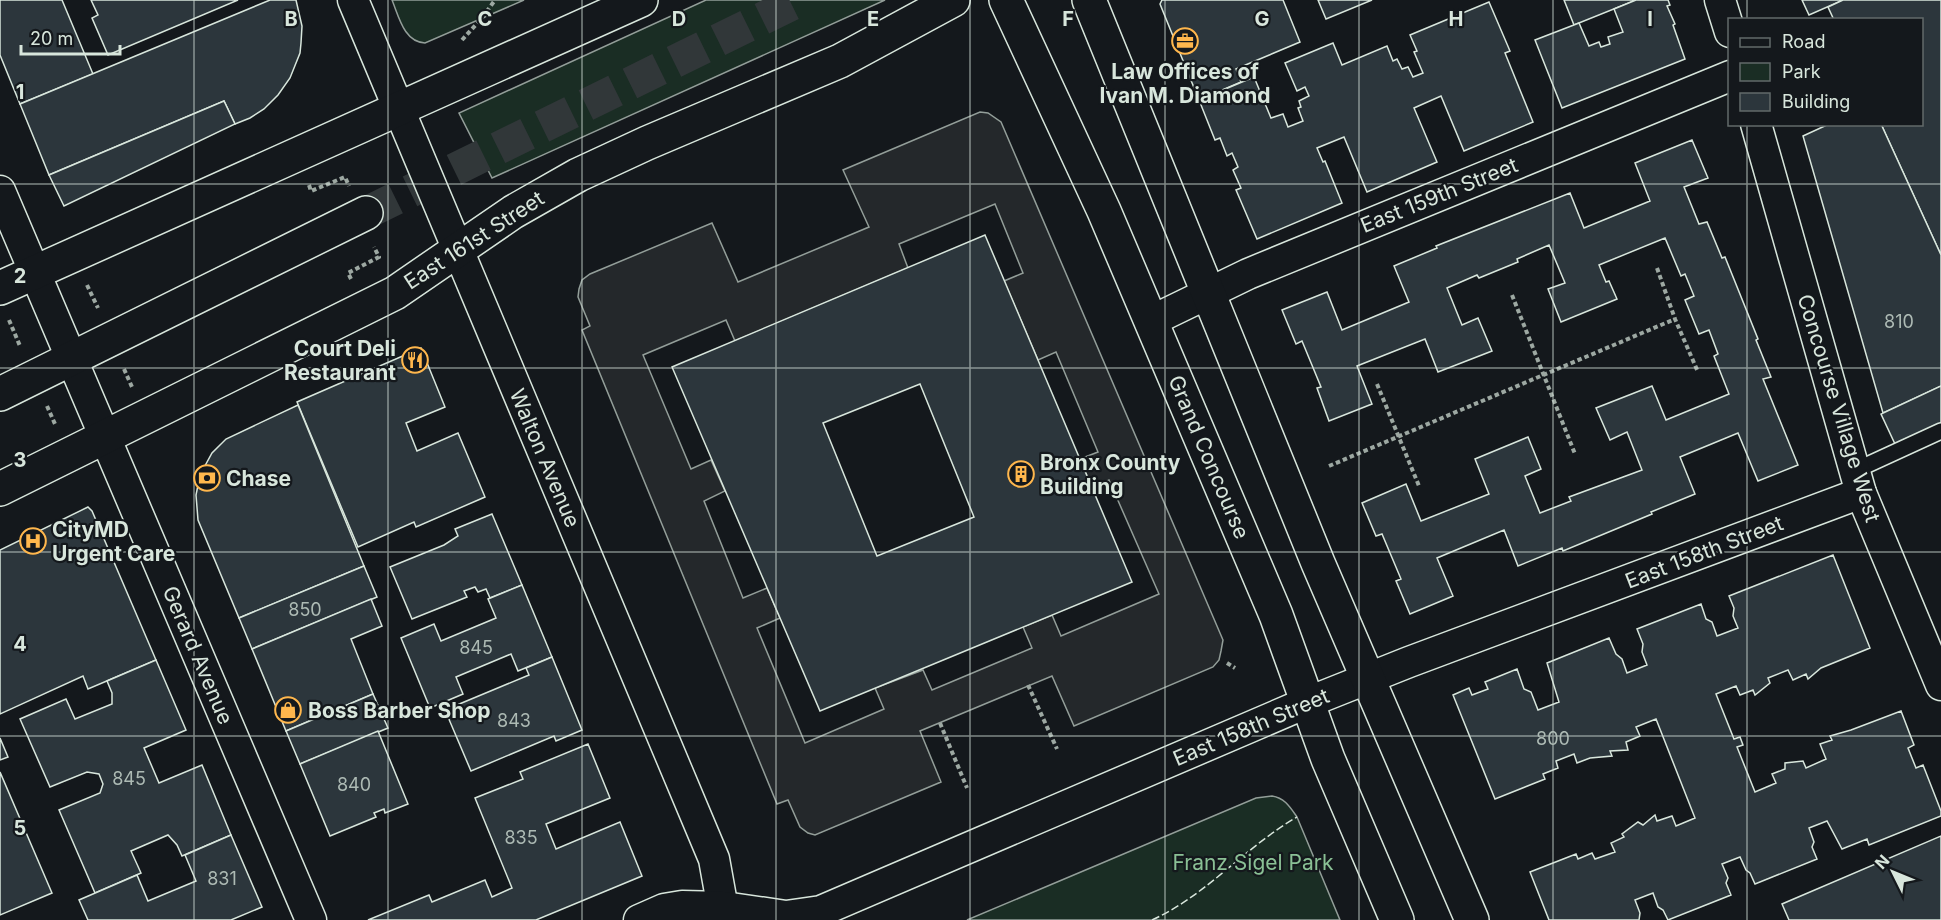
<svg xmlns="http://www.w3.org/2000/svg" width="1941" height="920" font-family="Inter,sans-serif">
<style>
.green{fill:#1a2d24;stroke:#939e99;stroke-width:1.5}
.parking{fill:#24282b;stroke:#939e99;stroke-width:1.5;fill-rule:evenodd}
.building{fill:#2c363c;stroke:#d8e6dc;stroke-width:1.5;fill-rule:evenodd}
.lines{fill:none;stroke-linecap:round;stroke-linejoin:round}
.secondary-tunnel{stroke:#313739;stroke-width:33;stroke-dasharray:33 16;stroke-linecap:butt}
.lane-casing{stroke:#d8e6dc;stroke-width:18}
.street-casing{stroke:#d8e6dc;stroke-width:33}
.secondary-casing{stroke:#d8e6dc;stroke-width:36}
.primary-casing{stroke:#d8e6dc;stroke-width:36}
.path{stroke:#9da8a2;stroke-width:4;stroke-dasharray:4.5 3;stroke-linecap:butt}
.lane{stroke:#14181c;stroke-width:15}
.street{stroke:#14181c;stroke-width:30}
.secondary{stroke:#14181c;stroke-width:33}
.primary{stroke:#14181c;stroke-width:33}
.fence{stroke:#d8e6dc;stroke-width:1.5;stroke-dasharray:8 3;stroke-linecap:butt}
.grid{fill:none;stroke:#d8e6dc;stroke-width:1.5;stroke-opacity:0.55}
.labels{text-anchor:middle;dominant-baseline:central;stroke-width:4.5;stroke-linejoin:round;paint-order:stroke}
.number-label{font-size:18px;fill:#adbab4}
.poi-label{font-size:21px;font-weight:bold;fill:#d8e6dc;stroke:#14181c;text-anchor:start}
.street-label{font-size:21px;fill:#d8e6dc;stroke:#14181c}
.park-label{font-size:21px;fill:#8ac095;stroke:#14181c}
.grid-label{font-size:20px;text-anchor:middle;font-weight:bold;fill:#d8e6dc;stroke:#14181c;stroke-width:4.5;stroke-linejoin:round;paint-order:stroke}
</style>
<rect width="100%" height="100%" fill="#14181c"/>
<g class="green">
<path d="M392 0H524L425 43C404 42 399 17 392 0Z"/>
<path d="M706 0H885L492 178 459 113Z"/>
<path d="M1272 796C1285 798 1290 807 1297 817L1340 920H967L1256 798Z"/>
</g>
<path class="parking" d="M980 112 988 113 1001 122 1223 640 1221 651 1219 660 1213 667 1074 726 1052 676 920 731 941 782 815 835 808 833 800 827 788 800 777 804 582 330 590 326 578 297 579 289 582 280 590 274 712 223 738 282 869 227 843 170ZM995 204 1023 273 1004 281 1038 360 1056 352 1098 452 1080 459 1092 488 1109 480 1159 594 1061 636 1052 615 1023 627 1032 648 932 690 923 670 875 688 884 709 805 743 757 628 780 618 767 588 743 598 704 501 725 491 711 460 691 469 643 355 726 320 735 341 908 268 899 244Z"/>
<g class="building">
<path d="M0 0H62L93 74 20 104 0 55Z"/>
<path d="M91 0H238L108 55 92 18 98 15Z"/>
<path d="M270 0H296L302 26 301 43 300 53 290 78 278 95 264 109 250 118 235 124 224 101 49 175 20 104Z"/>
<path d="M1162 0H1283L1300 42 1236 69 1241 82 1199 100 1160 4Z"/>
<path d="M1318 0H1372L1326 19Z"/>
<path d="M1564 0H1636L1574 25Z"/>
<path d="M1636 0H1668L1670 5 1667 6 1675 24 1673 25 1685 59 1562 108 1535 40 1579 23 1589 46 1599 42 1601 47 1610 44 1608 37 1623 32 1614 9Z"/>
<path d="M1802 0H1843L1809 15Z"/>
<path d="M1843 0H1941V255L1881 124H1922V20H1834L1828 7Z"/>
<path d="M1489 2 1510 51 1505 53 1533 122 1464 151 1441 96 1414 108 1437 162 1367 192 1344 137 1317 148 1323 162 1325 161 1342 203 1257 239 1236 190 1241 188 1233 170 1238 167 1232 153 1227 156 1220 138 1215 140 1199 100 1254 77 1271 118 1283 114 1288 127 1303 121 1298 108 1301 107 1299 101 1309 96 1305 87 1297 91 1285 63 1333 43 1342 65 1387 46 1393 61 1397 59 1402 69 1408 67 1413 77 1423 73 1414 52 1417 51 1410 35Z"/>
<path d="M224 101 235 124 64 206 49 175Z"/>
<path d="M1829 124H1881L1941 255V386L1883 413 1803 136Z"/>
<path d="M1692 140 1708 178 1684 187 1699 224 1707 222 1722 258 1725 257 1758 339 1756 340 1771 377 1763 379 1798 465 1758 481 1738 433 1680 457 1695 494 1651 512 1652 514 1563 551 1562 548 1518 566 1504 530 1437 558 1453 596 1410 614 1396 581 1401 579 1382 534 1376 536 1362 503 1406 484 1421 521 1489 494 1475 459 1528 437 1541 469 1525 476 1540 513 1571 501 1569 497 1642 470 1627 432 1610 440 1596 408 1652 386 1666 420 1729 394 1714 356 1718 354 1709 330 1699 334 1685 300 1694 296 1685 274 1681 276 1665 238 1599 265 1606 282 1609 281 1617 299 1561 322 1548 289 1565 283 1549 245 1517 259 1518 262 1479 278 1477 275 1447 288 1462 325 1478 318 1492 351 1438 372 1425 339 1357 366 1372 404 1329 421 1317 388 1321 387 1302 341 1296 344 1282 310 1327 292 1342 330 1409 302 1394 266 1437 248 1436 246 1570 193 1584 228 1650 201 1635 163Z"/>
<path d="M985 235 1132 582 820 711 672 367ZM920 384 974 517 877 556 823 423Z"/>
<path d="M421 348 445 407 406 423 417 451 458 433 485 497 416 527 414 522 358 547 297 402Z"/>
<path d="M1941 386V423L1895 444 1881 414Z"/>
<path d="M298 405 364 566 239 618 198 520 196 495 200 475 212 453 226 439Z"/>
<path d="M88 507 92 511 156 660 88 689 83 676 0 714V550Z"/>
<path d="M492 514 522 585 490 598 486 589 478 592 475 587 464 591 467 597 412 619 390 567 444 545 458 536 455 529Z"/>
<path d="M1833 555 1870 648 1821 668 1808 679 1806 674 1793 680 1788 670 1768 678 1770 683 1755 695 1753 690 1740 695 1736 686 1716 694 1734 739 1740 737 1743 745 1737 747 1755 792 1776 783 1772 774 1785 769V763L1803 761 1806 768 1826 759 1820 744 1832 740 1830 736 1851 730 1901 711 1914 745 1908 748 1916 768 1923 765 1941 811V816L1869 845 1867 839 1842 849 1827 821 1809 828 1814 842 1812 847 1817 859 1755 884 1750 873 1746 870 1740 857 1722 864 1728 878 1726 883 1731 895 1668 920 1663 910 1658 907 1653 893 1635 900 1640 913 1639 920H1549L1530 872 1576 854 1578 859 1592 853 1595 859 1615 852 1611 843 1624 837 1622 834 1638 822 1643 825 1655 815 1657 821 1672 816 1676 826 1695 818 1656 719 1636 727 1640 736 1626 742 1628 750 1610 751 1612 756 1590 758 1577 763 1574 754 1556 761 1558 768 1543 774 1545 779 1495 799 1453 695 1469 688 1472 695 1488 689 1485 682 1517 669 1524 689 1531 692 1538 710 1559 702 1547 663 1609 638 1616 654 1622 659 1627 673 1647 665 1642 652 1643 644 1637 629 1701 604 1706 619 1712 622 1717 636 1738 628 1733 616 1734 608 1729 596Z"/>
<path d="M364 566 377 597 252 649 239 618Z"/>
<path d="M522 585 552 657 518 671 511 654 456 677 463 694 430 708 401 638 434 624 441 641 496 618 488 599Z"/>
<path d="M371 599 382 626 351 639 373 694 286 731 252 649Z"/>
<path d="M552 657 582 730 556 741 554 736 471 771 445 710 529 675 526 668Z"/>
<path d="M156 660 186 730 144 748 159 783 202 765 231 835 182 856 177 845 168 835 131 851 141 873 95 893 59 810 100 793 103 784 99 774 87 772 50 787 20 719 66 699 75 719 112 704V693L107 681Z"/>
<path d="M373 694 388 728 300 764 286 731Z"/>
<path d="M378 731 408 804 385 813 384 809 374 813 376 817 330 836 300 764Z"/>
<path d="M0 738 8 757 0 760Z"/>
<path d="M588 744 610 798 546 824 556 849 620 822 642 876 536 920H368L429 895 432 902 485 880 492 897 512 888 475 798 523 779 520 772Z"/>
<path d="M0 772 52 893 0 915Z"/>
<path d="M231 835 262 907 231 920H88L79 900 137 875 148 901 196 881 185 855Z"/>
<path d="M1941 836V920H1789L1782 904Z"/>
</g>
<g class="lines">
<path class="secondary-tunnel" d="M366 213 800 0"/>
<g class="lane-casing">
<path id="lane" d="M1854 471 1941 431"/>
</g>
<g class="street-casing">
<g id="street">
<path d="M353 0 714 859 725 920"/>
<path d="M1720 0 1730 32"/>
<path d="M1756 124 1861 493 1941 685"/>
<path d="M0 191 311 920"/>
<path d="M1151 321 1248 274 1730 76"/>
<path d="M639 920 664 909 682 906 724 907 786 916 821 911 1306 703 1409 662 1861 493"/>
</g>
</g>
<g class="secondary-casing">
<g id="secondary">
<path d="M0 288 641 0"/>
<path d="M0 394 366 213"/>
<path d="M0 489 395 293 513 212 578 175 647 143 840 61 953 0"/>
</g>
</g>
<g class="primary-casing">
<g id="primary">
<path d="M1006 0 1104 211 1276 615 1328 759 1397 920"/>
<path d="M1089 0 1318 563 1472 920"/>
</g>
</g>
<g class="path">
<path d="M462 40 482 18 495 0"/>
<path d="M309 185 311 191 345 177 349 186"/>
<path d="M1657 268 1675 319 1698 372"/>
<path d="M351 279 348 273 379 257 374 247"/>
<path d="M87 285 98 308"/>
<path d="M1512 295 1575 454"/>
<path d="M9 320 20 346"/>
<path d="M124 369 132 387"/>
<path d="M1377 384 1419 486"/>
<path d="M47 406 55 424"/>
<path d="M1329 466 1675 319"/>
<path d="M1227 663 1235 668"/>
<path d="M1028 685 1057 749"/>
<path d="M940 723 967 788"/>
</g>
<use href="#lane" class="lane"/>
<use href="#street" class="street"/>
<use href="#secondary" class="secondary"/>
<use href="#primary" class="primary"/>
<path class="fence" d="M1152 920C1207 895 1245 847 1297 817"/>
</g>
<path class="grid" d="M194 0V920M388 0V920M582 0V920M776 0V920M970 0V920M1165 0V920M1359 0V920M1553 0V920M1747 0V20M1747 124V920M0 184H1941M0 368H1941M0 552H1941M0 736H1941"/>
<defs>
<g id="office-ring" transform="scale(1.35)"><circle r="9.5" fill="#14181c" stroke="#ffb74d" stroke-width="1.5"/><path d="M-6-3h4V-5.5h4V-3h4V5H-6ZM-1-4.5V-3h2v-1.5ZM-6 0V1H6V0Z" fill="#ffb74d"/></g>
<g id="restaurant-ring" transform="scale(1.35)"><circle r="9.5" fill="#14181c" stroke="#ffb74d" stroke-width="1.5"/><path d="M-5-6h1v4h1v-4h1v4h1v-4h1v5L-1.5 .5V6h-2V.5L-5-1ZM5-6V6H3V1.5H1.5Q1.5-4 5-6Z" fill="#ffb74d"/></g>
<g id="building-ring" transform="scale(1.35)"><circle r="9.5" fill="#14181c" stroke="#ffb74d" stroke-width="1.5"/><path d="M-4-6H4V6H1V3H-1V6H-4ZM-2.5-4.3h1.7v1.8h-1.7ZM.8-4.3h1.7v1.8H.8ZM-2.5-1h1.7V.8h-1.7ZM.8-1h1.7V.8H.8Z" fill="#ffb74d"/></g>
<g id="bank-ring" transform="scale(1.35)"><circle r="9.5" fill="#14181c" stroke="#ffb74d" stroke-width="1.5"/><path d="M-6-4H6V4H-6ZM0-2.3a2.3 2.3 0 1 0 0 4.6a2.3 2.3 0 1 0 0-4.6Z" fill="#ffb74d"/></g>
<g id="hospital-ring" transform="scale(1.35)"><circle r="9.5" fill="#14181c" stroke="#ffb74d" stroke-width="1.5"/><path d="M-5-5h3v3.5h4V-5h3V5h-3V1.5h-4V5h-3Z" fill="#ffb74d"/></g>
<g id="shop-ring" transform="scale(1.35)"><circle r="9.5" fill="#14181c" stroke="#ffb74d" stroke-width="1.5"/><path d="M-5-2.5h2.3a2.7 3.5 0 0 1 5.4 0H5L5.5 6h-11ZM-1.5-2.5h3a1.5 2.3 0 0 0-3 0Z" fill="#ffb74d"/></g>
</defs>
<g fill-rule="evenodd">
<use href="#office-ring" x="1185" y="41"/>
<use href="#restaurant-ring" x="415" y="360"/>
<use href="#building-ring" x="1021" y="474"/>
<use href="#bank-ring" x="207" y="478"/>
<use href="#hospital-ring" x="33" y="541"/>
<use href="#shop-ring" x="288" y="710"/>
</g>
<g class="labels">
<g class="number-label">
<text x="1899" y="321">810</text>
<text x="305" y="609">850</text>
<text x="476" y="647">845</text>
<text x="514" y="720">843</text>
<text x="1553" y="738">800</text>
<text x="129" y="778">845</text>
<text x="354" y="784">840</text>
<text x="521" y="837">835</text>
<text x="222" y="878">831</text>
</g>
<g class="poi-label">
<text x="1185" y="71" text-anchor="middle">Law Offices of<tspan x="1185" dy="24">Ivan M. Diamond</tspan></text>
<text x="396" y="348" text-anchor="end">Court Deli<tspan x="396" dy="24">Restaurant</tspan></text>
<text x="1040" y="462">Bronx County<tspan x="1040" dy="24">Building</tspan></text>
<text x="226" y="478">Chase</text>
<text x="52" y="529">CityMD<tspan x="52" dy="24">Urgent Care</tspan></text>
<text x="308" y="710">Boss Barber Shop</text>
</g>
<g class="street-label">
<text transform="translate(1439 195) rotate(-22)">East 159th Street</text>
<text transform="translate(474 240) rotate(-33)">East 161st Street</text>
<text transform="translate(1839 408) rotate(73)">Concourse Village West</text>
<text transform="translate(1209 457) rotate(67)">Grand Concourse</text>
<text transform="translate(545 458) rotate(67)">Walton Avenue</text>
<text transform="translate(1704 552) rotate(-21)">East 158th Street</text>
<text transform="translate(198 655) rotate(67)">Gerard Avenue</text>
<text transform="translate(1251 727) rotate(-23)">East 158th Street</text>
</g>
<g class="park-label">
<text x="1253" y="862">Franz Sigel Park</text>
</g>
</g>
<g class="grid-label">
<text x="291" y="26">B</text>
<text x="485" y="26">C</text>
<text x="679" y="26">D</text>
<text x="873" y="26">E</text>
<text x="1068" y="26">F</text>
<text x="1262" y="26">G</text>
<text x="1456" y="26">H</text>
<text x="1650" y="26">I</text>
<text x="20" y="99">1</text>
<text x="20" y="283">2</text>
<text x="20" y="467">3</text>
<text x="20" y="651">4</text>
<text x="20" y="835">5</text>
</g>
<rect x="1728" y="18" width="195" height="108" fill="#14181c" stroke="#626a69" stroke-width="1.5"/>
<rect x="1740" y="38" width="30" height="9" fill="#14181c" stroke="#626a69" stroke-width="1.5"/>
<text x="1782" y="48" font-size="18" fill="#d8e6dc">Road</text>
<rect x="1740" y="63" width="30" height="18" fill="#1a2d24" stroke="#626a69" stroke-width="1.5"/>
<text x="1782" y="78" font-size="18" fill="#d8e6dc">Park</text>
<rect x="1740" y="93" width="30" height="18" fill="#2c363c" stroke="#626a69" stroke-width="1.5"/>
<text x="1782" y="108" font-size="18" fill="#d8e6dc">Building</text>
<g transform="translate(1893 872) rotate(313)" stroke="#14181c" stroke-width="4.5" paint-order="stroke">
<path d="M0-4.5L10 22L0 15L-10 22Z" fill="#d8e6dc"/>
<text y="-9" font-size="16" font-weight="bold" text-anchor="middle" fill="#d8e6dc">N</text>
</g>
<path d="M21 45v9h99v-9" fill="none" stroke="#d8e6dc" stroke-width="3"/>
<text x="30" y="45" font-size="18" fill="#d8e6dc" stroke="#14181c" stroke-width="4.5" paint-order="stroke">20 m</text>
</svg>
